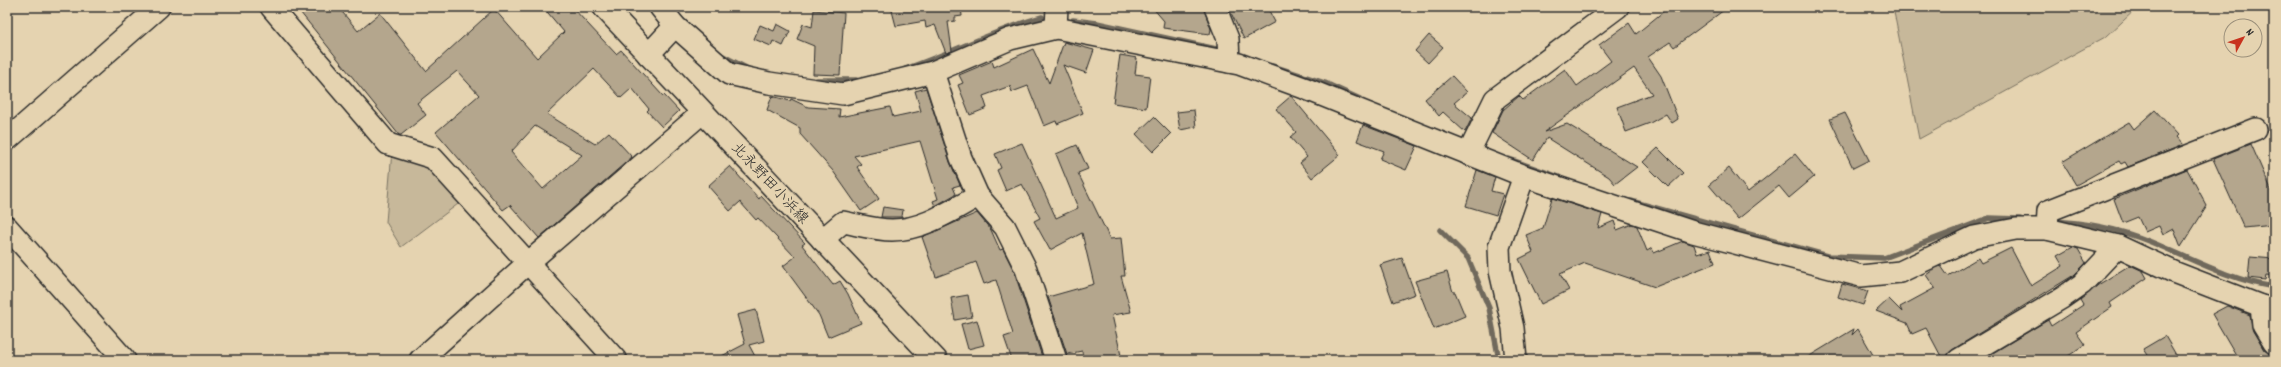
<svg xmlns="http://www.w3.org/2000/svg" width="2281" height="367" font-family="Dekko,'Klee One',sans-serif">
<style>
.green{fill:#c7b89a;stroke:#797262}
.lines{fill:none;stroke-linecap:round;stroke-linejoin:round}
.stream{stroke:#70695c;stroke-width:5.5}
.building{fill:#b4a68d;stroke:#2b2b2b;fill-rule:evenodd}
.minor-casing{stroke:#2b2b2b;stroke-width:24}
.secondary-casing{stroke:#2b2b2b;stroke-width:25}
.minor{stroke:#e5d3b0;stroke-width:21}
.secondary{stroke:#e5d3b0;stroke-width:22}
.labels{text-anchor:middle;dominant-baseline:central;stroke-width:3.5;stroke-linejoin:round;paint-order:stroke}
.street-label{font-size:15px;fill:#2b2b2b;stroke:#e5d3b0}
</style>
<rect width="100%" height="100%" fill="#e5d3b0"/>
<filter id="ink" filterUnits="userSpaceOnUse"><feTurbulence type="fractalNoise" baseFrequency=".025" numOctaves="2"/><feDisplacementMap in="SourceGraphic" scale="8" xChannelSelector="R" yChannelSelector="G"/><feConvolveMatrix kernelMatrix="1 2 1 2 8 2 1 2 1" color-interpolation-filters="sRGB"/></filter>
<g filter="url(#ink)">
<g class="green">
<path d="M1893 7H2138L2107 36 1919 139Z"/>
<path d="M392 151 430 165 462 201 401 247 386 222Z"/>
</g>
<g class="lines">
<g class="stream">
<path d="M1073 20 1097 23 1221 50"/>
<path d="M721 55 750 70"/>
<path d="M1273 66 1325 83 1360 99"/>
<path d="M905 69C952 53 995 30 1042 17"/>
<path d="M817 80H856"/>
<path d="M1509 159 1559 177"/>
<path d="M1631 201 1828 256 1884 258 1989 218 2020 219"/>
<path d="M2050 221C2085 222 2119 229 2151 242 2192 259 2230 280 2274 287"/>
<path d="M1440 230 1468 258 1489 308 1499 360"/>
</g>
</g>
<g class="building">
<path d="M296 7H338L358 31 380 13 426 71 494 9 537 58 564 32 543 7H572L616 54 621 50 663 96 664 95 679 111 662 127 647 111 649 109 632 88 621 98 594 69 547 114 595 144 609 132 632 157 539 238 510 205 503 210 436 132 479 95 457 71 417 103 426 115 401 135H399ZM535 126 582 155 543 189 511 152Z"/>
<path d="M891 7H961L962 16 955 17V21L948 22 952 51 946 53 935 25 926 28 925 21 896 26Z"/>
<path d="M1152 7H1203L1211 29 1210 34 1163 28 1164 21Z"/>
<path d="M1228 7H1267L1275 22 1244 39Z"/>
<path d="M1669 7H1728L1674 47 1670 42 1648 57 1661 76 1678 119 1672 123 1666 114 1650 123 1626 132 1617 107 1652 94 1634 68 1544 132 1567 124 1637 167 1615 184 1609 177 1547 138 1533 160 1492 133 1503 110 1519 96 1523 100 1565 69 1577 86 1611 61 1599 45 1629 23 1636 34Z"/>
<path d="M814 10 844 13 840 75 813 74 814 46 797 39 803 24 812 27Z"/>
<path d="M777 24 790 31 783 46 773 41 771 46 754 39 760 25 774 31Z"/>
<path d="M1429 35 1443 47 1428 63 1415 51Z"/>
<path d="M1064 42 1094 50 1086 73 1063 65 1083 113 1057 124 1056 121 1044 126 1028 86 1012 92 1010 86 983 96 987 108 970 115 958 85 963 83 959 75 992 61 994 67 1033 49 1049 83Z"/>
<path d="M1120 55 1137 58 1135 74 1150 76 1146 108 1113 103Z"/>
<path d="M1452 76 1467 92 1454 103 1472 118 1465 132 1443 112 1439 116 1425 99Z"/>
<path d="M926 88 950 162 960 185 953 187 956 194 935 206 933 201 938 199 920 141 854 156 861 164 857 167 879 199 861 211 833 171 800 134V128L767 110 772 96 790 101 791 99 808 107 840 109 839 117 890 107 893 117 921 111 915 91Z"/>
<path d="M1291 96 1340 155 1312 178 1300 163 1307 157 1290 137 1296 132 1276 109Z"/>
<path d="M1194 110 1196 127 1180 130 1177 112Z"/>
<path d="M2155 110 2178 135 2176 137 2183 145 2128 167 2125 162 2121 164 2119 161 2076 185 2062 162 2129 122 2134 129Z"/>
<path d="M1845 113 1869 160 1853 168 1830 119Z"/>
<path d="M1154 117 1171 134 1153 152 1136 134Z"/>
<path d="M1363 125 1417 146 1406 170 1380 159 1384 151 1357 141Z"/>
<path d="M1022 143 1056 218 1078 208 1056 154 1077 145 1088 169 1078 173 1110 239 1121 238 1125 276H1121L1131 312 1112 315 1122 360H1083L1082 351 1067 354 1048 297 1094 284 1082 233 1050 250 1034 221 1040 218 1022 184 1006 191 997 170 1001 168 995 154Z"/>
<path d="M2251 144 2274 197V225L2244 228 2213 159Z"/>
<path d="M1658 148 1683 173 1668 187 1643 162Z"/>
<path d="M1795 154 1814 177 1789 198 1779 186 1738 219 1709 185 1729 168 1748 192Z"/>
<path d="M730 166 759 199 761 196 805 243 802 245 833 285 840 281 848 294 861 323 828 337 819 315 783 266 795 257 758 218 756 220 740 202 730 211 708 186Z"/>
<path d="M2187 169 2207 206 2181 247 2174 229 2163 235 2159 226 2145 232 2138 217 2123 223 2114 199Z"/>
<path d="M1477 170 1495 177 1491 191 1503 194 1496 215 1466 206Z"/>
<path d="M1552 198 1602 214 1598 228 1614 221 1617 230 1632 224 1637 226 1647 251 1652 248 1654 253 1683 241 1694 245 1697 254 1710 250 1715 263 1655 287 1585 263 1560 274 1569 290 1541 304 1519 259 1533 252 1526 235 1543 228Z"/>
<path d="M883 207 903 210 902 217H881Z"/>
<path d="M977 213 991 230 1000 250 1003 249 1014 271 1043 360H1012L1004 337 1013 334 996 280 984 284 976 262 936 277 922 237Z"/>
<path d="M2073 247 2078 249 2086 263 2074 275 1952 350 1946 360H1943L1926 328 1912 334 1907 323 1876 311 1889 299 1902 312 1900 307 1935 288 1926 275 1936 268 1941 266 1948 276 1978 258 1981 263 2011 248 2031 286 2063 266 2057 256Z"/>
<path d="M2250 257 2274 259V276L2266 275 2265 280 2248 278Z"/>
<path d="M1402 258 1415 294 1393 302 1380 265Z"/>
<path d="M2130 265 2143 271 2147 278 2110 303 2112 307 2076 332 2085 345 2062 360H1981L2048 320 2051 326 2083 305 2080 300 2098 285Z"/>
<path d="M1447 272 1453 292H1455L1465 316 1434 329 1415 281Z"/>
<path d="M1842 284 1868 291 1863 305 1838 297Z"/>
<path d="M968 295 972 317 955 320 951 298Z"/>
<path d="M2227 306 2250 315 2253 331 2264 350 2274 355V360H2239L2212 314Z"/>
<path d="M756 310 764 341 749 345 757 360H714L745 344 737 315Z"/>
<path d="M977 320 984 345 968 349 961 324Z"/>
<path d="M1854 329 1852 335 1858 329 1876 360H1803Z"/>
<path d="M2165 336 2179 360H2150L2143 349Z"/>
</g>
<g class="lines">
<g class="minor-casing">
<g id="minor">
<path d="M271 7 388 144 433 158 616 360"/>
<path d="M660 7 675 26 729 74 769 83 843 94 933 72 1010 39 1056 28 1239 64 1304 88 1524 176 1693 232 1861 276 1900 272 1974 237 2016 229H2047L2118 246 2176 273 2261 306 2274 309"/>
<path d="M1215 7 1228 39 1229 62"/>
<path d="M1056 28 1057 7"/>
<path d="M648 55 675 26"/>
<path d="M933 72 961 158 978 196 1005 227 1026 269 1056 360"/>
<path d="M7 140 159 7"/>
<path d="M1468 154 1495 99 1618 7"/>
<path d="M7 227 125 360"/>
<path d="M2047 229 2048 211 2256 129"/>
<path d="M822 240 843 222C859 225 876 230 892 230 923 230 952 210 978 196"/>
<path d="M2261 306 2263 325 2274 343"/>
<path d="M420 360 529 262 702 113"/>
<path d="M1516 360 1513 328 1500 271 1499 247 1524 176"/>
<path d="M1958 360 2062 298 2082 284 2118 246"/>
</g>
</g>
<g class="secondary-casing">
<path id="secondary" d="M604 7 936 360"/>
</g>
<use href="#minor" class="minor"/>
<use href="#secondary" class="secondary"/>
</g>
</g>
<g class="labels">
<g class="street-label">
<text transform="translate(769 184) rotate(47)">北永野田小浜線</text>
</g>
</g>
<rect width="2281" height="367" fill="none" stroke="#e5d3b0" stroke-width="24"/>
<rect x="12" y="12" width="2257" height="343" fill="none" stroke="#2b2b2b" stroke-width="1.5" filter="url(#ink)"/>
<g transform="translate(2243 38) rotate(50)"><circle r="19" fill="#e5d3b0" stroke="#9b907b"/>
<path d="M0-3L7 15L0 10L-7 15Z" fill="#c8321e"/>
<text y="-6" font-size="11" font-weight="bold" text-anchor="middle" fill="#2b2b2b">N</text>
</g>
</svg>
